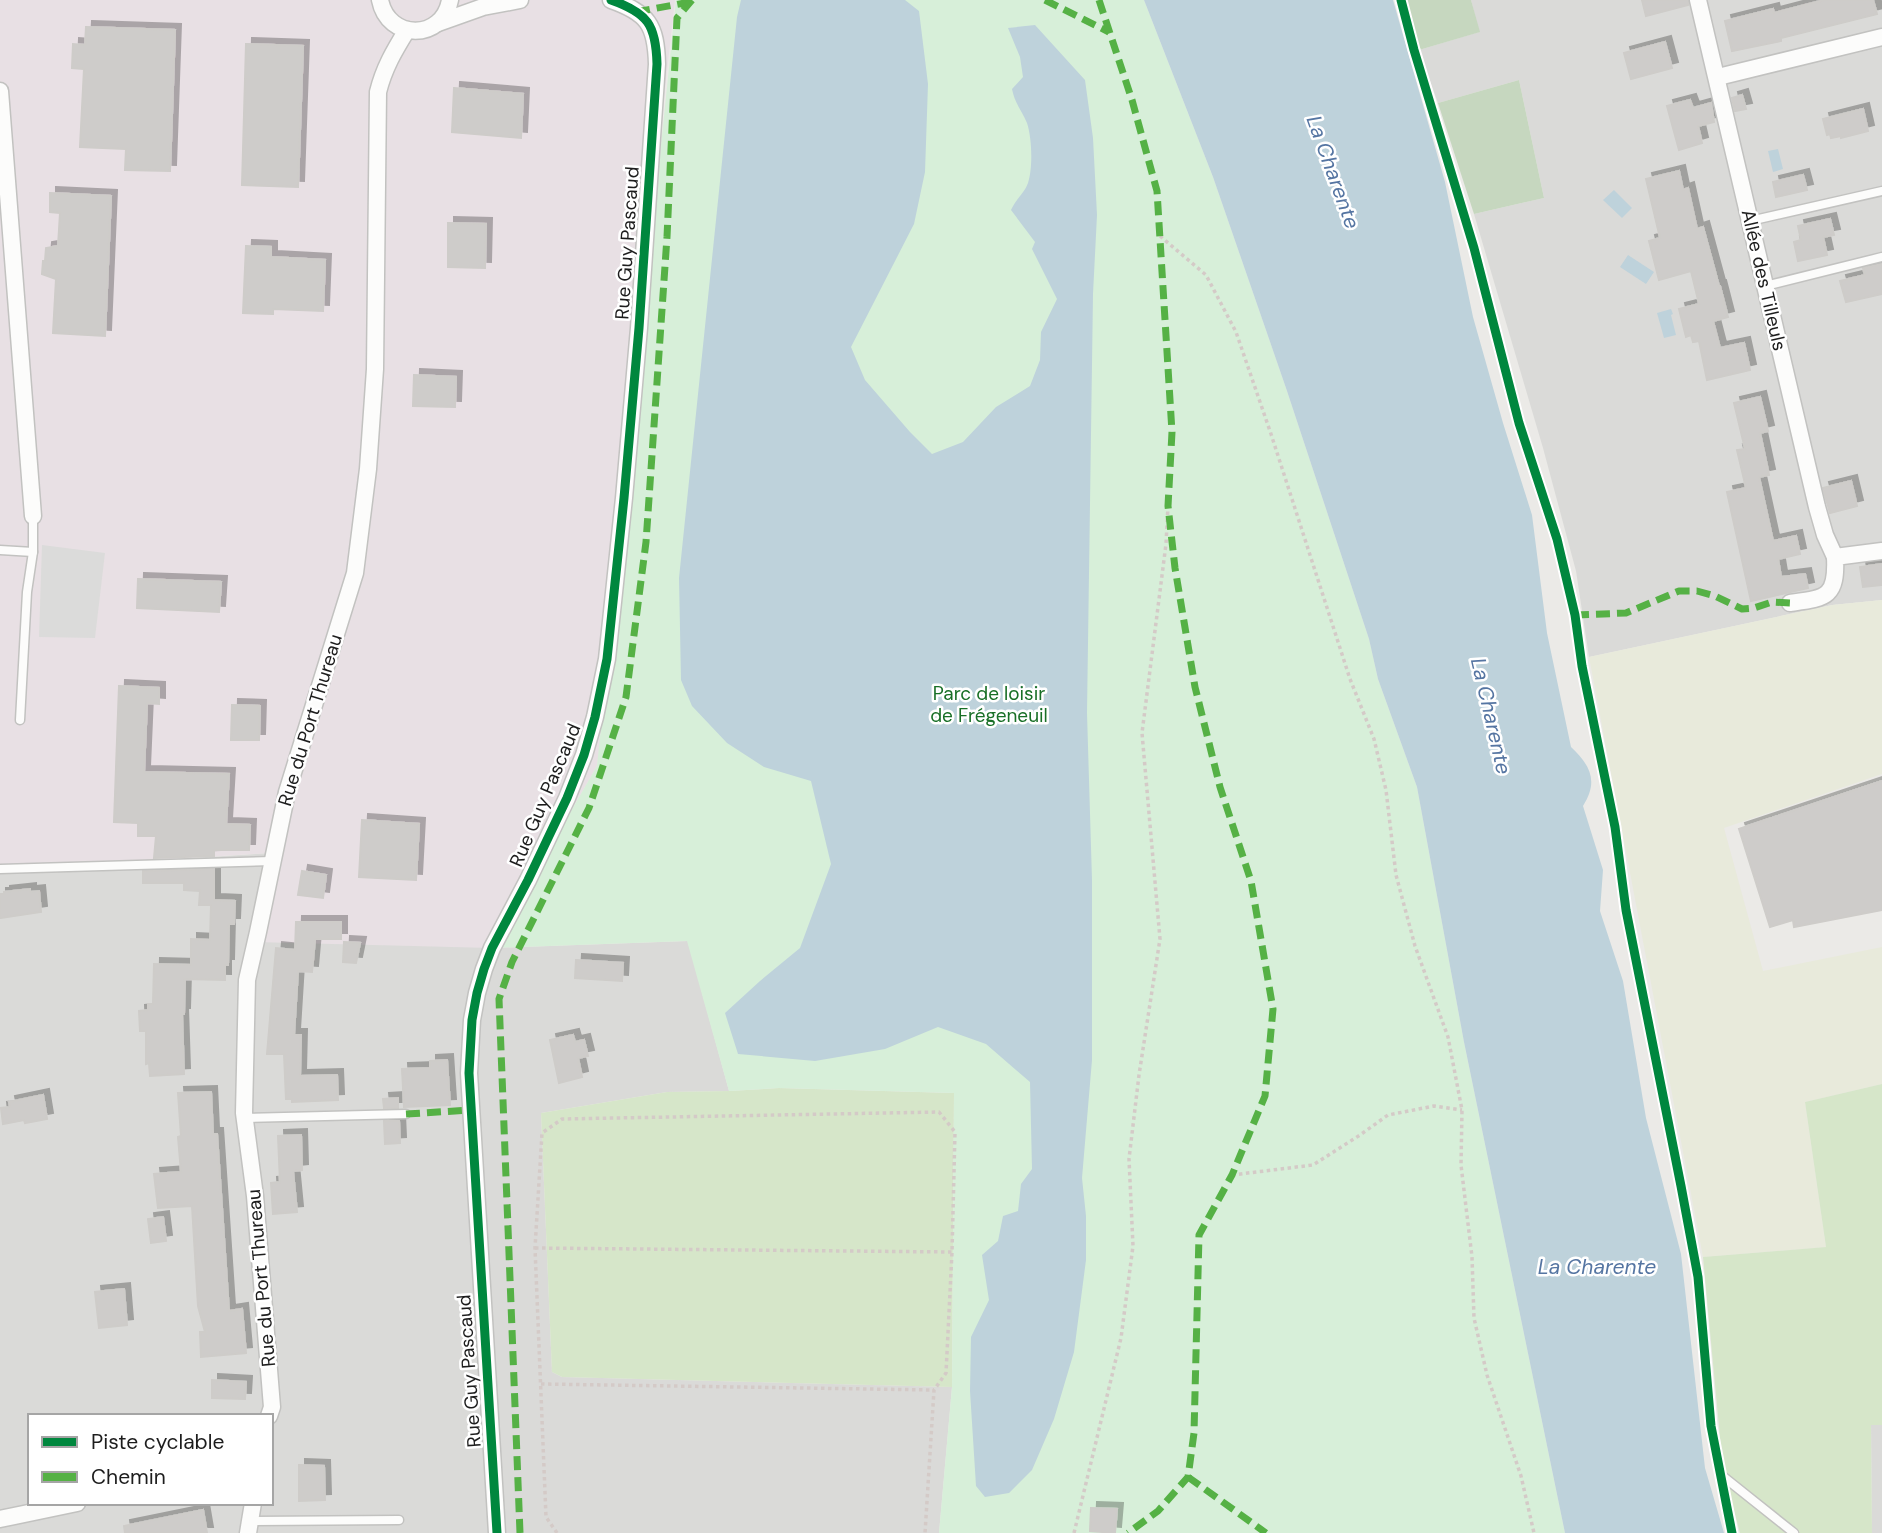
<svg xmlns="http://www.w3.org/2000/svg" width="1882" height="1533" font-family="'DM Sans',sans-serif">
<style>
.residential{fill:#dadad8;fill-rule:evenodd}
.industrial{fill:#e8e0e4}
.farmland{fill:#e8eadb}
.grass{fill:#d6e6c9}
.forest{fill:#c6d7bf}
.park{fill:#d7efd9}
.parking{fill:#dbdbda}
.water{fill:#bed2db}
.building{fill:#ceccca;stroke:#ceccc9;stroke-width:2;filter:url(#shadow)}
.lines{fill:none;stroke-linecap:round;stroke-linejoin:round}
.lane-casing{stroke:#c2c2c0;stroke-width:11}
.street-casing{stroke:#c2c2c0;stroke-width:19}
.path{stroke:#d4cac7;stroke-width:3.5;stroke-dasharray:3.5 3.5;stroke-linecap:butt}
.lane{stroke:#fcfcfb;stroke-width:8}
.street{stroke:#fcfcfb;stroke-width:16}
.quiet{stroke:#55b145;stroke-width:7;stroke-dasharray:14 7;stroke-linecap:butt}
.cycleway-casing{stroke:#fff;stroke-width:13}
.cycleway{stroke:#00873e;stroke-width:9}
.labels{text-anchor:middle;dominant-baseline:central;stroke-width:5;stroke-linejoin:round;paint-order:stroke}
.street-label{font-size:19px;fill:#1d1d1d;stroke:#fff}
.park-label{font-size:19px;fill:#186f26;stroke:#fff}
.water-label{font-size:21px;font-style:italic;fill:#5575a2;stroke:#fff}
</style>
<defs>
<filter id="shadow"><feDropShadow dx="6" dy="-6" stdDeviation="0" flood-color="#0004"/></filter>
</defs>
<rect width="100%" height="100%" fill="#ebeae7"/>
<g class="residential">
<path d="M1471 0H1882V600L1832 605 1589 657 1576 571 1543 448 1474 214 1544 198 1519 80 1438 103 1419 50 1479 32Z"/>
<path d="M270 853 492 948 688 941 729 1091 667 1092 541 1113 552 1372 562 1377 952 1387 939 1533H0V870ZM30 1416H271V1503H30Z"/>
<path d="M1871 1424 1882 1425V1533H1872Z"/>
</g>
<path class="industrial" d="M0 0H675L662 116 655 325 597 766 492 948 251 942 269 853 0 870Z"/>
<path class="farmland" d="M1882 600V774L1724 828 1763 971 1882 947V1084L1805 1102 1826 1247 1703 1257 1589 657 1832 605Z"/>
<g class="grass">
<path d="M1882 1084V1425H1871L1872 1533H1740L1723 1469 1703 1257 1826 1247 1805 1102Z"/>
<path d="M779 1088 954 1093 952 1387 562 1377 552 1372 541 1113 667 1092 729 1091Z"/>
</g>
<g class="forest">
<path d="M1405 0H1471L1480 32 1419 50Z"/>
<path d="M1519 80 1544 198 1474 214 1438 103Z"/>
</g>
<path class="park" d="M676 0H1144L1213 177 1287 391 1369 639 1378 679 1417 787 1464 1042 1565 1533H939L952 1387 954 1093 779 1088 729 1091 687 941 492 948 597 766Z"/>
<path class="parking" d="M42 545 105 553 95 638 39 637Z"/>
<g class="water">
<path d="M741 0H905L919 11 928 84 925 172 914 224 851 347 865 380 910 432 932 454 963 442 996 407 1030 386 1040 360 1041 332 1057 299 1032 249 1035 242 1011 210C1016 199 1025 192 1028 183 1033 168 1032 138 1027 123 1022 111 1015 104 1012 89L1023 77 1020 57 1008 28 1035 25 1085 80 1093 138 1097 215 1093 294 1087 713 1092 880V1060L1082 1178 1086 1216V1260L1074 1352 1054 1419 1032 1470 1009 1493 985 1497 976 1486 970 1391 971 1337 989 1300 982 1255 998 1241 1003 1216 1018 1211 1021 1184 1032 1169 1030 1082 986 1044 938 1027 885 1049 815 1061 738 1054 725 1013 760 981 800 948 831 864 811 781 764 767 727 743 692 706 681 680 679 578 737 17Z"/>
<path d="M1144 0H1393L1445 182 1473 317 1503 423 1532 515 1547 633 1571 747C1590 765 1599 781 1583 806L1603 870 1600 911 1623 981 1646 1118 1681 1254 1705 1468 1724 1533H1565L1464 1042 1417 787 1378 679 1369 639 1287 391 1213 177Z"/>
<path d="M1778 149 1783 169 1773 172 1768 151Z"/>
<path d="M1614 190 1632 208 1622 218 1603 200Z"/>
<path d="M1628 255 1654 272 1646 284 1620 267Z"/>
<path d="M1671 309 1673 314 1671 315 1676 335 1664 338 1657 313Z"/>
</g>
<g class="building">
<path d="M1642 0H1688V5L1646 16Z"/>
<path d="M1824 0H1873L1877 14 1781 38V41L1732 51 1725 21 1773 9 1774 13Z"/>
<path d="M86 27 175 30 170 171 125 170 126 149 80 147 84 69 72 68 73 44 85 45Z"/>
<path d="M1665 42 1672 68 1631 79 1624 53Z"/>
<path d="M246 44 303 46 298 187 242 185Z"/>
<path d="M454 88 523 94 521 138 452 132Z"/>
<path d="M1742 95 1746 109 1735 111 1732 98Z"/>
<path d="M1690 100 1693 108 1711 103 1714 122 1698 126 1702 143 1679 150 1667 106Z"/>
<path d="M1863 109 1868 131 1841 138V136L1831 138 1830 134 1827 135 1823 119Z"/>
<path d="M1679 171 1683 190 1688 188 1697 229 1703 227 1719 286H1720L1728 317 1713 321 1720 348 1744 343 1750 370 1707 380 1699 341 1693 342 1691 335 1686 337 1679 309 1699 304 1691 271 1659 280 1649 241 1660 238 1646 179Z"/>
<path d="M1803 175 1807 190 1776 197 1773 182Z"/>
<path d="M50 193 111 196 105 336 53 333 56 279 42 274 43 261H45L46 248 58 246 60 213 50 212Z"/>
<path d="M1830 219 1834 235 1823 237 1827 255 1798 261 1794 242 1801 240 1798 226Z"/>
<path d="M448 223 486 224 485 268 448 267Z"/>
<path d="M246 246 271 247V257L325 260 323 311 273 309V314L243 313Z"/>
<path d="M1882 264V294L1846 302 1840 281 1865 275 1863 268Z"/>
<path d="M414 375 456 377 455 407 413 406Z"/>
<path d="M1760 397 1768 431 1760 433 1769 475 1759 477 1773 541 1796 536 1800 554 1778 559 1781 577 1805 574 1808 588 1751 601 1727 492 1746 488 1737 450 1745 449 1734 403Z"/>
<path d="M1851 481 1857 506 1830 513 1823 488Z"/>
<path d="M1882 564V585L1863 587 1860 567Z"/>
<path d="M138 579 221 582 219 612 137 608Z"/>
<path d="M119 686 159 688V704L147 703 144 772 229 774 226 824 250 825 249 850H214V856L154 858 156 836H138V823L114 822Z"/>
<path d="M232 705 260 706 259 740H231Z"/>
<path d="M1882 781V910L1794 927 1793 920 1770 927 1739 829Z"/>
<path d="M362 820 419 824 416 880 359 877Z"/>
<path d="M214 869V900L235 901 234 924H229L228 965H225V980L185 979 184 1014H182L184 1074 150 1076 149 1063 146 1064V1031H140L139 1011 148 1010V1004H153L154 964 191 965V939L210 940 211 905H199L200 891 184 890V883H143V871Z"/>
<path d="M302 871 326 875 323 898 298 895Z"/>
<path d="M30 889V892L39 891 41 912 0 918V894H4V892Z"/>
<path d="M296 922H341V939H315L312 972 298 971 294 1035H301L300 1076 337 1075 338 1100 292 1102V1099H286L284 1054H267L276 948 295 950Z"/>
<path d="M344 942 360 943 356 963 343 962Z"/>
<path d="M576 960 623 963 622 981 575 978Z"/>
<path d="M573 1035 575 1042 584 1040 588 1056 578 1058 582 1077 559 1083 550 1040Z"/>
<path d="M447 1060 450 1105 404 1107 402 1069 430 1068V1061Z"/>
<path d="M211 1092 213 1134H217L229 1311 242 1309 246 1353 201 1357 200 1332H205L198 1306 192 1206 158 1208 154 1174 181 1172 178 1137 181 1136 178 1093Z"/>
<path d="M43 1095 47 1119 25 1123 24 1120 3 1124 1 1108 10 1107 9 1102Z"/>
<path d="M398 1098V1108H384L383 1099Z"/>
<path d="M384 1121H399L400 1143 385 1144Z"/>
<path d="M301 1135 302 1170 293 1171 297 1212 273 1214 271 1183 280 1182 278 1136Z"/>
<path d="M163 1217 166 1241 151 1243 148 1219Z"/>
<path d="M124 1289 127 1325 99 1328 95 1292Z"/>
<path d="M212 1380 246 1382 245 1399 212 1398Z"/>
<path d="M299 1465 324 1466 325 1500 299 1501Z"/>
<path d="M1091 1508 1117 1509 1115 1533 1090 1531Z"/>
<path d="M203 1510 207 1533H125L124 1526Z"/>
</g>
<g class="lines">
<g class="lane-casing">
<g id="lane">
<path d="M1750 221 1882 191"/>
<path d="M1765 286 1882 257"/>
<path d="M0 550 33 552"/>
<path d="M20 720 27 592 33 552V516"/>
<path d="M0 869 272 861"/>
<path d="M245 1118 406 1114"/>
<path d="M1720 1474 1794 1533"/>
<path d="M250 1521 399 1520"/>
</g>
</g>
<g class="street-casing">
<g id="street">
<path d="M380 0C388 41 443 41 450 0"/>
<path d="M1698 0 1817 507 1825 535 1835 557"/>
<path d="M438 23 483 7 520 0"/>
<path d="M1718 77 1882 37"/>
<path d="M0 91 33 516"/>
<path d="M1790 603C1826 598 1837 598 1835 557L1882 551"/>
<path d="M269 1416 272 1407 255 1196 244 1113 247 980 258 932 287 792 355 573 368 469 375 369 378 92C384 68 394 51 407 30"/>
<path d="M0 1519 77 1503"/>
<path d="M248 1533 253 1503"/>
<path d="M497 1533 469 1073 472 1020 477 993 484 969 492 948 528 880 567 798 584 755 595 717 607 659 624 498 639 328 657 64C656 25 648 13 611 0"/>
</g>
</g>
<g class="path">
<path d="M1160 236 1206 275 1236 332 1271 434 1350 679 1374 739 1386 790 1396 875 1415 946 1448 1037 1462 1110 1461 1165 1472 1257 1474 1318 1487 1375 1521 1476 1534 1533"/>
<path d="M1232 1175 1313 1165 1360 1135 1388 1115 1434 1106 1462 1110"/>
<path d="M535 1248 952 1252"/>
<path d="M541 1384 934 1390"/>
<path d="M557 1533 546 1517 535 1248 542 1133 562 1119 939 1112 955 1132 952 1252 946 1373 934 1390 925 1533"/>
<path d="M1074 1533 1121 1338 1133 1246 1129 1159 1139 1075 1160 939 1142 733 1166 544 1168 506"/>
</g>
<use href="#lane" class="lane"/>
<use href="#street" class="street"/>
<g class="quiet">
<path d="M1045 0 1109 32"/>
<path d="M1099 0 1132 100 1157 191 1172 432 1168 506 1175 568 1195 687 1220 787 1251 881 1273 1009 1265 1096 1232 1175 1199 1235 1194 1433 1188 1477 1158 1511 1128 1533"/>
<path d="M636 12 690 2"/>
<path d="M1575 615 1626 613 1679 591H1697L1715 596 1742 609 1754 608 1772 602 1790 603"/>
<path d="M406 1114 471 1110"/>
<path d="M1188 1477 1266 1533"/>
<path d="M520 1533 499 999 512 962 589 808 626 697 646 542 667 237 677 18 692 0"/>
</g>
<g class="cycleway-casing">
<g id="cycleway">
<path d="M1401 0 1414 50 1474 248 1519 423 1557 539 1575 615 1582 666 1615 827 1626 910 1681 1186 1698 1277 1711 1426 1732 1533"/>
<path d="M497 1533 469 1073 472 1020 477 993 484 969 492 948 528 880 567 798 584 755 595 717 607 659 624 498 639 328 657 64C656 25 648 13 611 0"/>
</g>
</g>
<use href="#cycleway" class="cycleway"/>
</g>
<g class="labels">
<g class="street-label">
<text transform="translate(627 243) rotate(-86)">Rue Guy Pascaud</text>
<text transform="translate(1764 280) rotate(77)">Allée des Tilleuls</text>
<text transform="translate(310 720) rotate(-73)">Rue du Port Thureau</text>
<text transform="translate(545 795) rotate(-67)">Rue Guy Pascaud</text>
<text transform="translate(261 1278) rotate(-95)">Rue du Port Thureau</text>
<text transform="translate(469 1371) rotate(-94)">Rue Guy Pascaud</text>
</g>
<g class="park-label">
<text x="989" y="693">Parc de loisir<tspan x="989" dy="22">de Frégeneuil</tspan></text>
</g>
<g class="water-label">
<text transform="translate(1333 172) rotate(70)">La Charente</text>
<text transform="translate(1491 716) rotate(77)">La Charente</text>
<text x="1597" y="1267">La Charente</text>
</g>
</g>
<rect x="28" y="1414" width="245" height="91" fill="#ffffff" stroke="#a5a5a5" stroke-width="2"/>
<rect x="42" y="1437" width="35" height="10" fill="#00873e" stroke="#a5a5a5" stroke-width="2"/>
<text x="91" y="1449" font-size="21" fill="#1d1d1d">Piste cyclable</text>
<rect x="42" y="1472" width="35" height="10" fill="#55b145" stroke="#a5a5a5" stroke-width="2"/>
<text x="91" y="1484" font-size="21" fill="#1d1d1d">Chemin</text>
</svg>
